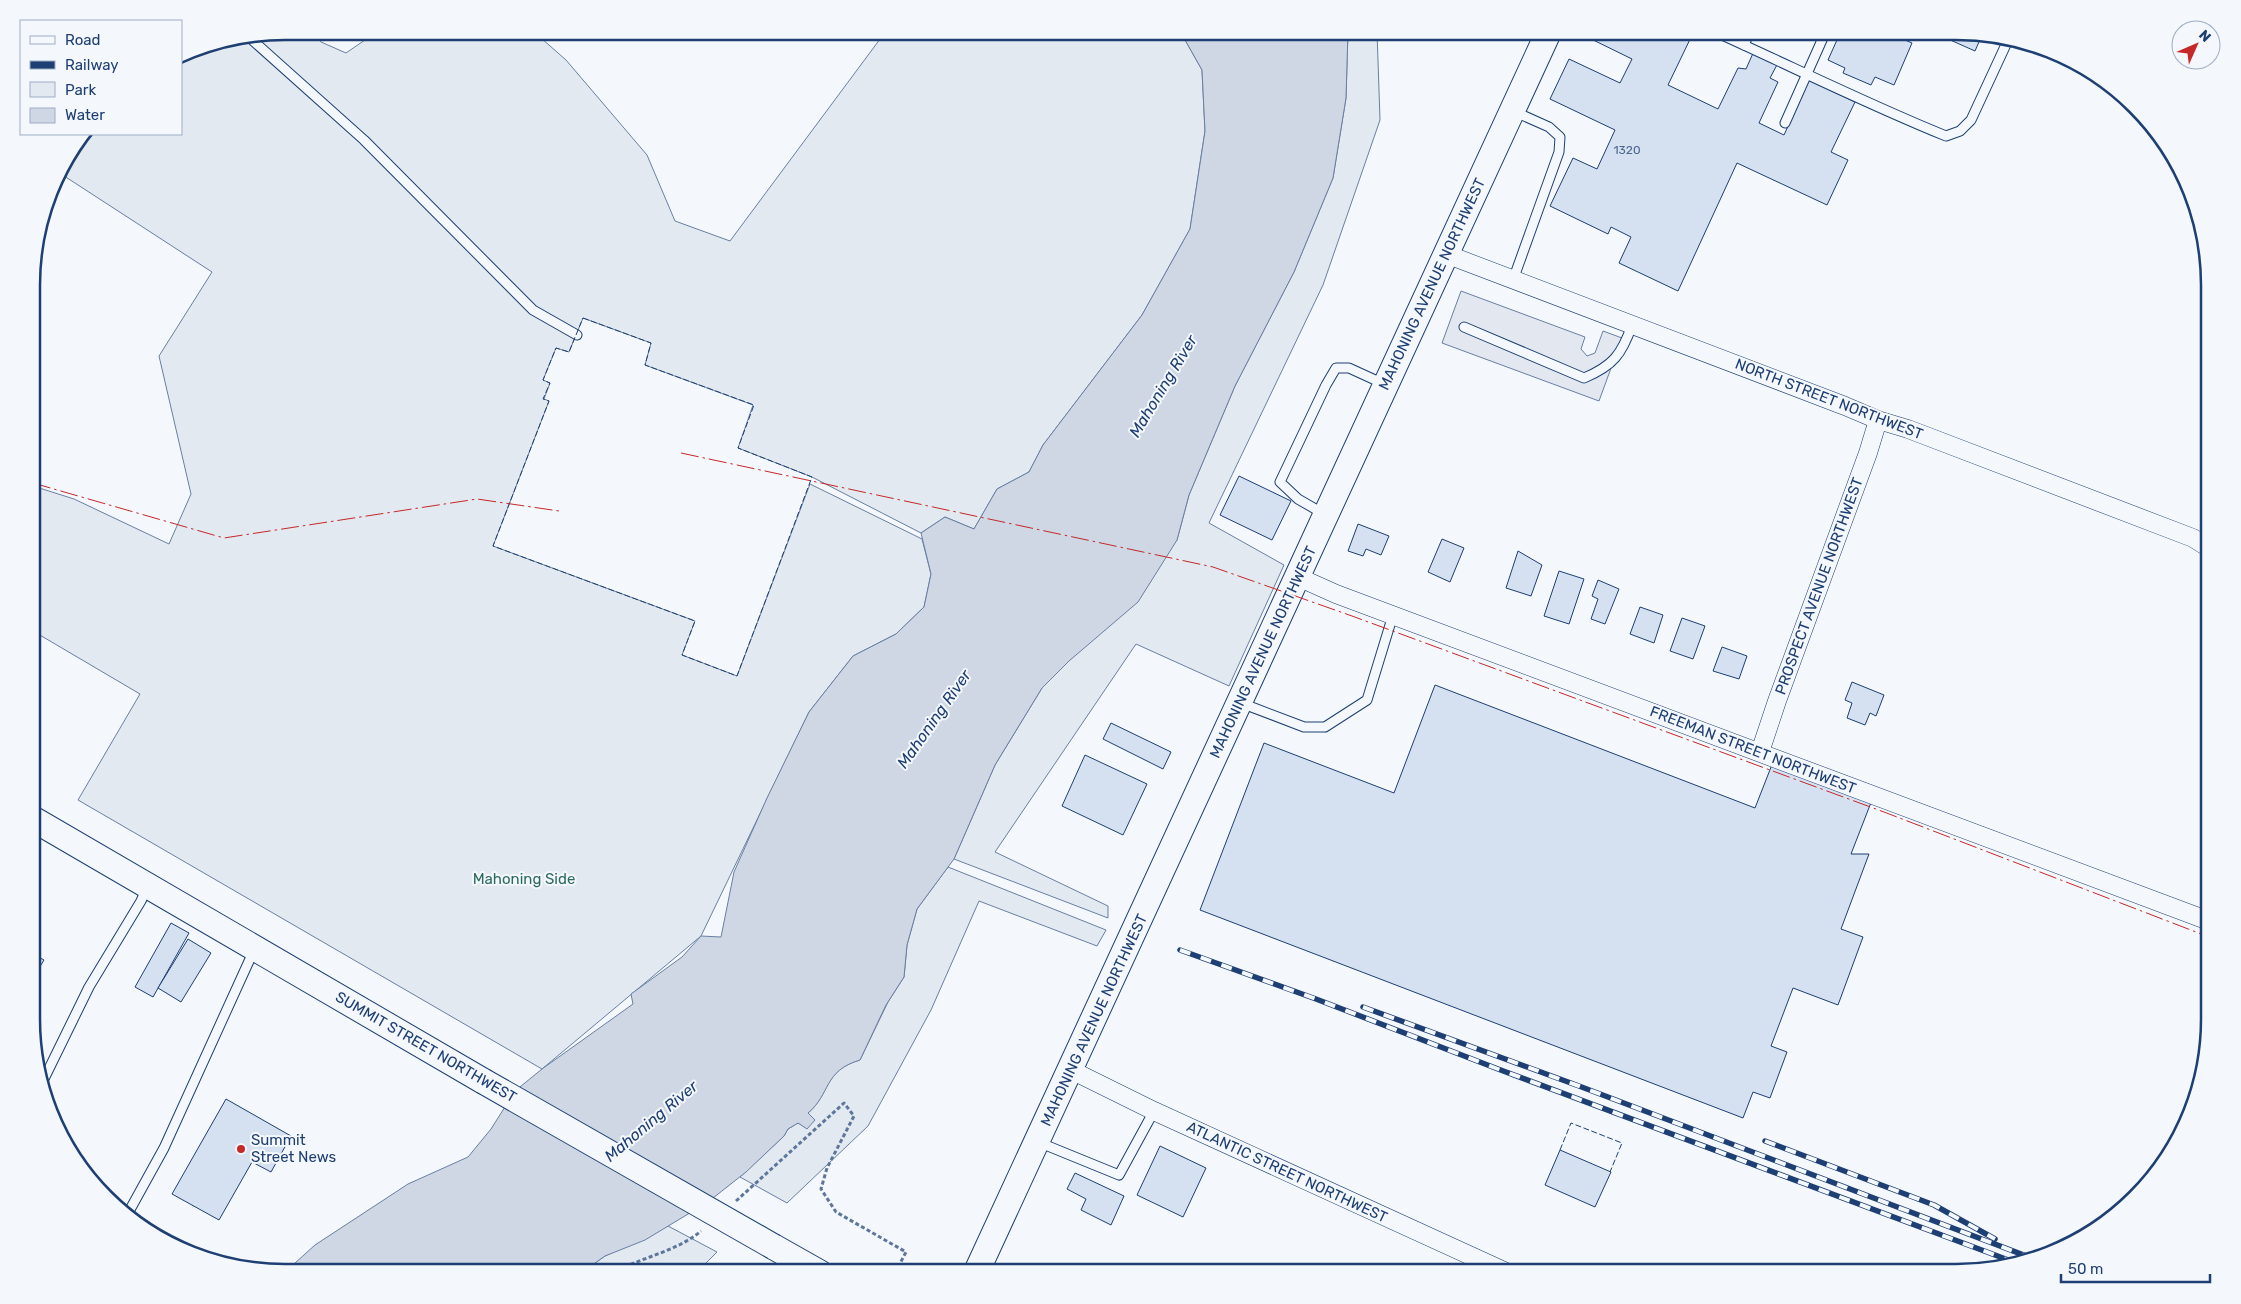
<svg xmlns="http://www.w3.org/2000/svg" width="2241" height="1304" font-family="Rubik,sans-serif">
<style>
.green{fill:#e3e9f0;stroke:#687fa3}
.parking{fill:#e3e8f0;stroke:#687fa3}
.water{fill:#cfd7e4;stroke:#687fa3}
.building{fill:#d5e0f0;stroke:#1d3f73}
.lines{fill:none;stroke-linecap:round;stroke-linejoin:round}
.service-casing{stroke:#1d3f73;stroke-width:11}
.minor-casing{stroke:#1d3f73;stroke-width:19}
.secondary-casing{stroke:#1d3f73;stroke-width:27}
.path{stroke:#5e769c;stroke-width:3;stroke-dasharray:4 2.5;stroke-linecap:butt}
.service{stroke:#f4f7fb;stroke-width:9}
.minor{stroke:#f4f7fb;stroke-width:18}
.secondary{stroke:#f4f7fb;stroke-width:25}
.rail-casing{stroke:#1d3f73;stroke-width:5.5}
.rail{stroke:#f4f7fb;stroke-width:4;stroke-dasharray:11;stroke-linecap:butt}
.secondary-bridge-casing{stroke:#1d3f73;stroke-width:27;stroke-linecap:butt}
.secondary-bridge{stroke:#f4f7fb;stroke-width:25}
.fence{stroke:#1d3f73;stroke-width:1;stroke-dasharray:6 2.5;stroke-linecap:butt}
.power{stroke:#c62828;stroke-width:1;stroke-dasharray:18 4 2.5 4;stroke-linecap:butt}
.poi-dot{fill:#c62828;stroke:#f4f7fb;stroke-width:2}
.labels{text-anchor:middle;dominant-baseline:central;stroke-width:4;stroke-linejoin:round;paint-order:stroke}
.number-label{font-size:12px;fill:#4b6792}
.street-label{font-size:15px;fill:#1d3f73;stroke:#f4f7fb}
.park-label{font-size:15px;fill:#2c6c60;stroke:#f4f7fb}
.poi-label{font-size:15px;fill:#1d3f73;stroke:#f4f7fb;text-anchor:start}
.water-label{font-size:16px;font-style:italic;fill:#1d3f73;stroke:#f4f7fb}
.rim{fill:none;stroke:#1d3f73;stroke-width:2.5}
</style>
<rect width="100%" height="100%" fill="#f4f7fb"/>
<g class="green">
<path d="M285 31H313L321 42 346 53 378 31H533L566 60 647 155 675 221 730 241 886 31H1180L1202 70 1205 131 1190 229 1142 315 1043 445 1029 472 997 489 974 529 945 517 921 533 812 477 738 448 753 405 645 365 651 343 583 318 569 352 556 348 543 380 550 383 544 399 549 401 493 546 695 621 682 655 737 676 810 484 922 539 931 574 924 607 896 634 853 656 809 712 701 936 542 1069 78 800 140 694 33 631V486L74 499 169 544 191 494 159 356 212 272 58 172 87 134H181V55L188 50Z"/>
<path d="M1348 31H1377L1380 120 1323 285 1209 523 1284 565 1229 686 1136 644 995 852 1108 906V918L954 859 995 765 1042 688 1069 661 1177 540 1189 495 1235 386 1294 272 1333 178 1346 98Z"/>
<path d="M948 867 1106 930 1097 946 979 901 931 1010 868 1126 787 1203 740 1177 784 1136 788 1129 798 1123 807 1128V1114C831 1094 822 1071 860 1060L888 1002 904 977 907 945 917 909Z"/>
<path d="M668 1226 717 1252 696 1273H581L605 1256Z"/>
</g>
<path class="parking" d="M1461 291 1585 337 1581 349 1587 356 1595 353 1603 331 1622 338 1599 401 1442 343Z"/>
<path class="water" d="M1180 31H1348L1346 98 1333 178 1294 272 1235 386 1189 495 1177 540 1138 602 1069 661 1042 688 995 765 954 859 917 909 907 945 904 977 886 1005 860 1060C823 1071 831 1094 808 1113L815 1120 807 1129 798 1123 788 1129 784 1136 746 1172 708 1202 645 1240 605 1256 581 1273H284L315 1245 408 1184 468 1157 491 1129 515 1091 542 1069 633 1004 631 994 682 957 701 936 721 937 734 872 767 798 809 712 853 656 896 634 924 607 931 574 921 533 945 517 974 529 997 489 1029 472 1043 445 1142 315 1190 229 1205 131 1202 70Z"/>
<g class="building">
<path d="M1587 31H1694L1668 85 1718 109 1738 68 1746 69 1754 51 1778 63 1770 78 1778 82 1759 123 1784 135 1809 80 1855 102 1831 152 1848 160 1827 205 1737 163 1678 291 1619 263 1631 237 1611 227 1608 234 1550 206 1573 158 1597 169 1615 130 1550 99 1569 59 1620 83 1632 59 1585 36Z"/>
<path d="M1841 31H1898L1896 36 1912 43 1894 85 1875 77 1871 85 1843 73 1845 68 1828 60Z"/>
<path d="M1930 31H1956L1982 35 1975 51Z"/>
<path d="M1239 476 1291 501 1272 540 1220 515Z"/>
<path d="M1358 524 1389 536 1381 555 1366 549 1363 556 1348 551Z"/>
<path d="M1442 539 1464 548 1450 582 1428 572Z"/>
<path d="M1518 551 1542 565 1531 596 1506 588Z"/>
<path d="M1559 571 1584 579 1569 624 1544 616Z"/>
<path d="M1598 580 1619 589 1605 624 1591 619 1598 599 1592 596Z"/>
<path d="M1640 607 1663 615 1654 643 1630 634Z"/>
<path d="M1682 618 1705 626 1693 659 1670 651Z"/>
<path d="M1722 647 1747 656 1739 679 1713 671Z"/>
<path d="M1852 682 1884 695 1876 716 1870 713 1865 725 1847 718 1852 703 1845 700Z"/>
<path d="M1435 685 1755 808 1773 762 1872 800 1851 854H1869L1841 929 1863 937 1838 1005 1793 988 1771 1046 1787 1052 1770 1098 1753 1092 1743 1118 1200 910 1264 743 1394 793Z"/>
<path d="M1111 723 1171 752 1163 769 1103 739Z"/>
<path d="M1085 755 1147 784 1123 835 1062 806Z"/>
<path d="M171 923 189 933 153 997 135 987Z"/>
<path d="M188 939 211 953 181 1002 158 988Z"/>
<path d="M33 954 44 960 33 978Z"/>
<path d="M226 1099 291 1136 271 1172 252 1162 219 1220 172 1194Z"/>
<path d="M1160 1146 1206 1168 1183 1217 1137 1195Z"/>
<path d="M1560 1150 1611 1172 1595 1207 1545 1185Z"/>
<path d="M1075 1173 1124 1196 1111 1225 1081 1210 1086 1199 1067 1189Z"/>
</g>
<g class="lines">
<g class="service-casing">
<g id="service">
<path d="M1713 31C1791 66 1867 104 1946 136L1960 131 1971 120 2009 38"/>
<path d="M250 38 364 140 533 310 577 335"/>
<path d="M1744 45 1750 31"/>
<path d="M1513 111 1549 127 1560 137 1559 152 1513 280"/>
<path d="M1785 123 1826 31"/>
<path d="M1464 327 1584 378C1613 366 1622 354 1632 325"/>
<path d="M1324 514 1298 499 1280 482 1326 385 1336 368H1349L1384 384"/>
<path d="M1241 703 1304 727H1325L1367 700 1393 615"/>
<path d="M41 1085 89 987 141 901 147 887"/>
<path d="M1038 1142 1119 1175 1154 1111"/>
<path d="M127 1215 164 1148 254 950"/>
</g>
</g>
<g class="minor-casing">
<g id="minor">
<path d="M1446 254 1845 406 1878 420 1908 429 2193 538 2209 548"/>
<path d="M1298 577 1336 594 2209 921"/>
<path d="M1760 752 1777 701 1868 453 1878 420"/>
<path d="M1069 1069 1154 1111 1506 1272"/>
</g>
</g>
<g class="secondary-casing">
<g id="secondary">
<path d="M33 819 483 1081"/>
<path d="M774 1247 820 1273"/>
<path d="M976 1273 1549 31"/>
</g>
</g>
<g class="path">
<path d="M736 1201 844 1103 854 1116 827 1168 821 1189 836 1212 906 1252 896 1271"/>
<path d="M613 1273C641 1257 676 1252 701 1231"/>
</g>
<use href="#service" class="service"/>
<use href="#minor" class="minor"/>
<use href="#secondary" class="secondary"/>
<g class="rail-casing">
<g id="rail">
<path d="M1180 950 1316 999 1498 1069 2019 1264"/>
<path d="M1363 1007 1579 1086 2034 1259"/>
<path d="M1765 1141 1934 1205 1995 1239"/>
</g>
</g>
<use href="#rail" class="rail"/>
<g class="secondary-bridge-casing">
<path id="secondary-bridge" d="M483 1081 774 1247"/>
</g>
<use href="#secondary-bridge" class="secondary-bridge"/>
<g class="fence">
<path d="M583 318 651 343 645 365 754 405 738 448 812 477 737 676 682 655 695 621 493 546 549 401 543 399 550 383 543 380 556 348 569 352Z"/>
<path d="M1560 1150 1571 1123 1622 1143 1610 1172"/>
</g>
<g class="power">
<path d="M681 453 1213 567 1352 616 1884 812 2209 937"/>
<path d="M33 483 224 538 477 499 559 511"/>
</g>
</g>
<circle class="poi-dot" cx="241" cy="1149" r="5"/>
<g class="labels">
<g class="number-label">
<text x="1627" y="150">1320</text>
</g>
<g class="street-label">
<text transform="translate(1432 284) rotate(-65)">MAHONING AVENUE NORTHWEST</text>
<text transform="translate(1829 399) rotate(21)">NORTH STREET NORTHWEST</text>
<text transform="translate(1819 586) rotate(-70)">PROSPECT AVENUE NORTHWEST</text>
<text transform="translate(1263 652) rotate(-65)">MAHONING AVENUE NORTHWEST</text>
<text transform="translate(1753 750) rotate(21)">FREEMAN STREET NORTHWEST</text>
<text transform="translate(1094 1020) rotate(-65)">MAHONING AVENUE NORTHWEST</text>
<text transform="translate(426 1047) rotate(30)">SUMMIT STREET NORTHWEST</text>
<text transform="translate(1287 1172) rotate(25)">ATLANTIC STREET NORTHWEST</text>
</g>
<g class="park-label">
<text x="524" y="879">Mahoning Side</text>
</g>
<g class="poi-label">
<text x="251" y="1140">Summit<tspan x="251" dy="17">Street News</tspan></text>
</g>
<g class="water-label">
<text transform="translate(1163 386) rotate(-59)">Mahoning River</text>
<text transform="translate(934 719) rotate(-55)">Mahoning River</text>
<text transform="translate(651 1121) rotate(-40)">Mahoning River</text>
</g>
</g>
<path d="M0 0H2241V1304H0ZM285 40H1956A245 245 0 0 1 2201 285V1019A245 245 0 0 1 1956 1264H285A245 245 0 0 1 40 1019V285A245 245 0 0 1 285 40Z" fill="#f4f7fb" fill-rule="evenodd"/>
<path class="rim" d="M285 40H1956A245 245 0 0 1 2201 285V1019A245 245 0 0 1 1956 1264H285A245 245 0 0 1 40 1019V285A245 245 0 0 1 285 40Z"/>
<rect x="20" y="20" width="162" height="115" fill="#f4f7fb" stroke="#9eadc5"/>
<rect x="30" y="36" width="25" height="8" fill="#f4f7fb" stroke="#9eadc5"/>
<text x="65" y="45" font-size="15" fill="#1d3f73">Road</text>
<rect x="30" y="61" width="25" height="8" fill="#1d3f73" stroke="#9eadc5"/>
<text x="65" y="70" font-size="15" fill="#1d3f73">Railway</text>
<rect x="30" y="82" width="25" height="15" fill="#e3e9f0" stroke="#9eadc5"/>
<text x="65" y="95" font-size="15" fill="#1d3f73">Park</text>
<rect x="30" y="108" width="25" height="15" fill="#cfd7e4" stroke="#9eadc5"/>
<text x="65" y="120" font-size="15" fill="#1d3f73">Water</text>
<g transform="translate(2196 45) rotate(45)"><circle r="24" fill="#f4f7fb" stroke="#9eadc5"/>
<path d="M0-4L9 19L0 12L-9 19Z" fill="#c62828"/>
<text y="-8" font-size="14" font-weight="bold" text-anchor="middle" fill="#1d3f73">N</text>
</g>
<path d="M2061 1274v8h149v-8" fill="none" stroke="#1d3f73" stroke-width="2.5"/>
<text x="2068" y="1274" font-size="15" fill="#1d3f73" stroke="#f4f7fb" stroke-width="4" paint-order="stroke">50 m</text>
</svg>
